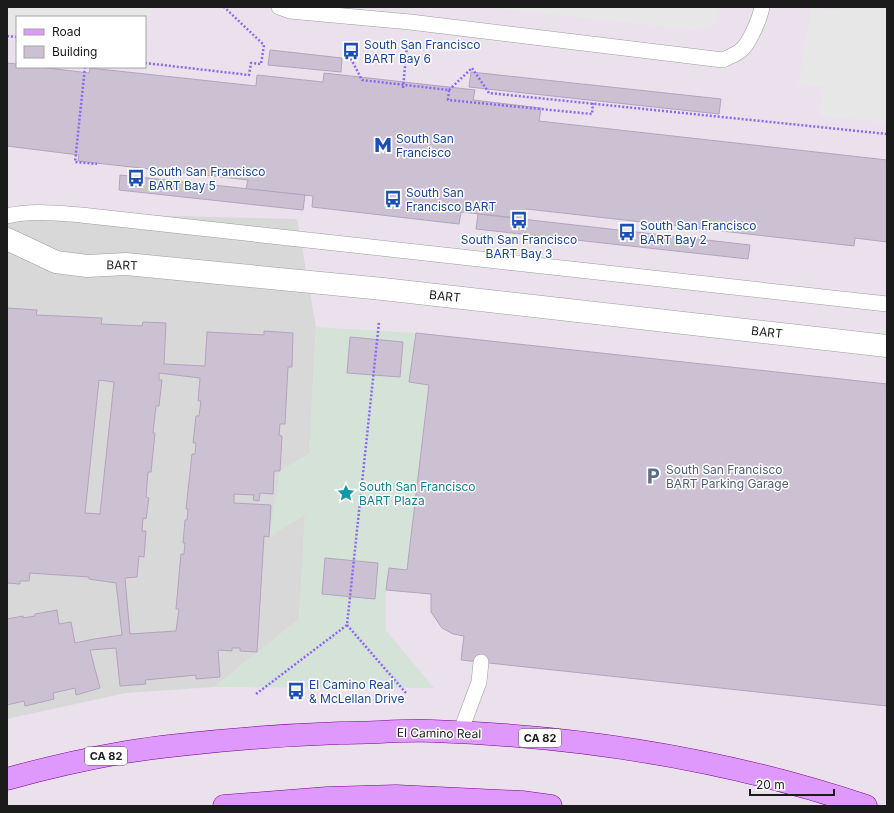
<svg xmlns="http://www.w3.org/2000/svg" width="894" height="813" font-family="Inter,sans-serif">
<style>
.residential{fill:#d8d8d9}
.parking{fill:#e7e7e7}
.plaza{fill:#d5e2d7}
.building{fill:#ccc1d3;stroke:#b3a3be;fill-rule:evenodd}
.lines{fill:none;stroke-linecap:round;stroke-linejoin:round}
.lane-casing{stroke:#9c9c9c;stroke-width:16}
.street-casing{stroke:#9c9c9c;stroke-width:23}
.primary-casing{stroke:#770191;stroke-width:23}
.path{stroke:#8b66f8;stroke-width:2.5;stroke-dasharray:2 2;stroke-linecap:butt}
.lane{stroke:#fff;stroke-width:15}
.street{stroke:#fff;stroke-width:22}
.primary{stroke:#df98fb;stroke-width:22}
.labels{text-anchor:middle;dominant-baseline:central;stroke-width:3;stroke-linejoin:round;paint-order:stroke}
.shield{fill:#fff;stroke:#5f5f5f;stroke-width:1}
.shield-label{font-size:11px;font-weight:bold;fill:#1b1b1b}
.transit-label{font-size:12px;fill:#164399;stroke:#fff;text-anchor:start}
.street-label{font-size:12px;fill:#1b1b1b;stroke:#fff}
.service-label{font-size:12px;fill:#4e5e75;stroke:#fff;text-anchor:start}
.culture-label{font-size:12px;fill:#0d838f;stroke:#fff;text-anchor:start}
</style>
<rect width="100%" height="100%" fill="#ebe1ed"/>
<path class="residential" d="M7 212 297 219 316 327 309 454 280 471 270 536 305 514 299 619 214 687 126 693 7 719Z"/>
<g class="parking">
<path d="M7 7H151L145 48V17H17V35L7 34Z"/>
<path d="M483 7H716V23L697 30Z"/>
<path d="M842 7H887V122L819 116 824 87 798 84 811 8 837 10Z"/>
</g>
<path class="plaza" d="M316 327 416 333 410 382 429 385 407 570 389 569 386 590V630L434 688 214 687 299 619 305 515 269 537 280 471 309 454Z"/>
<g class="building">
<path d="M270 50 342 58 341 72 268 65Z"/>
<path d="M7 63 17 64V67H40L89 73 90 68 256 86 257 75 323 82 324 73 475 90 473 100 541 108 539 121 887 160V242L855 238 854 246 527 209 526 219 461 212 459 224 312 207 313 196 246 189 248 180 78 161 79 155 7 146Z"/>
<path d="M471 72 721 99 719 114 469 87Z"/>
<path d="M120 175 305 195 303 210 119 190Z"/>
<path d="M478 214 750 245 748 259 476 229Z"/>
<path d="M7 308 37 310 36 315 102 318 101 324 142 326 143 322 166 323 164 364 205 366 207 332 264 335V331L293 333 292 367H288L285 424H280L279 435 282 436 280 471H274L273 494 260 493 259 501 253 500 254 495 234 494V503L271 505 269 537 264 536 257 652 240 651V648H232V651L218 650 220 677 196 679V675L145 680 146 684 120 686 116 648 90 650 100 688 76 695 75 688 53 693 54 699 25 706 24 701 7 705V619L23 616V618L35 616V614L57 610 59 624 71 622 75 643 94 639 122 635 116 583 89 579V577L30 573 29 581H20V584L7 583ZM159 373 200 378 198 401H201L199 416H196L193 443H196L195 454H192L186 509H188L187 520H185L183 543H185L184 554H181L176 609H179L176 631 130 634 125 578 137 577 139 556 144 557 146 531H142L143 518 146 519 149 498 146 497 148 472H151L155 433H153L156 406H159L162 380H159ZM99 380 114 382 100 514 85 513Z"/>
<path d="M416 333 887 384V706L461 660 464 636 453 634 442 628 431 612V594L386 590 389 568 407 570 429 385 409 382Z"/>
<path d="M350 337 403 342 400 377 347 373Z"/>
<path d="M325 558 378 563 375 599 322 594Z"/>
</g>
<g class="lines">
<g class="lane-casing">
<g id="lane">
<path d="M279 7 290 11 410 22 723 60C728 57 735 55 740 51 749 45 760 18 762 7"/>
<path d="M7 216C31 210 56 213 81 215L887 304"/>
<path d="M460 733 479 682 481 662"/>
</g>
</g>
<g class="street-casing">
<path id="street" d="M7 239 56 262 87 266 126 264 383 289 887 346"/>
</g>
<g class="primary-casing">
<g id="primary">
<path d="M7 779C46 768 86 759 126 752 144 749 161 747 179 745 232 739 286 735 340 733 371 733 402 730 432 731 579 736 726 759 866 806"/>
<path d="M224 806 327 798 396 796 522 802 551 806"/>
</g>
</g>
<g class="path">
<path d="M7 36 17 37"/>
<path d="M349 55 362 80 449 90 448 100 592 114 593 103"/>
<path d="M145 63 249 75 251 63 261 64 264 45 224 7"/>
<path d="M85 67 75 162 97 164"/>
<path d="M403 88 407 45"/>
<path d="M449 90 472 68 489 93 887 134"/>
<path d="M347 625 406 693"/>
<path d="M256 694 347 625 379 322"/>
</g>
<use href="#lane" class="lane"/>
<use href="#street" class="street"/>
<use href="#primary" class="primary"/>
</g>
<defs>
<g id="bus-bare" transform="scale(1.38)"><path d="M-5-6H5V4H4V6H2V4H-2V6H-4V4H-5ZM-3.5-4V0h7V-4ZM-3.5 1.2v1.5H-2V1.2ZM2 1.2v1.5H3.5V1.2Z" fill="#1a4fb4" stroke="#fff" stroke-width="2.5" paint-order="stroke"/></g>
<g id="metro-bare" transform="scale(1.38)"><path d="M-5.5 5V-5H-3L0 0L3-5H5.5V5H3V-.5L0 4L-3-.5V5Z" fill="#1a4fb4" stroke="#fff" stroke-width="2.5" paint-order="stroke"/></g>
<g id="parking-bare" transform="scale(1.38)"><path d="M-3.5-5.5H1a3.5 3.5 0 0 1 0 7H-1V5.5H-3.5ZM-1-3.4V-.6H.8a1.4 1.4 0 0 0 0-2.8Z" fill="#5c6f8a" stroke="#fff" stroke-width="2.5" paint-order="stroke"/></g>
<g id="sight-bare" transform="scale(1.38)"><path d="M0-6L1.8-2.2L6-1.7L2.9 1.2L3.7 5.4L0 3.3L-3.7 5.4L-2.9 1.2L-6-1.7L-1.8-2.2Z" fill="#0f9aa8" stroke="#fff" stroke-width="2.5" paint-order="stroke"/></g>
</defs>
<g fill-rule="evenodd">
<use href="#bus-bare" x="351" y="51"/>
<use href="#metro-bare" x="383" y="145"/>
<use href="#bus-bare" x="136" y="178"/>
<use href="#bus-bare" x="393" y="199"/>
<use href="#bus-bare" x="519" y="220"/>
<use href="#bus-bare" x="627" y="232"/>
<use href="#parking-bare" x="653" y="476"/>
<use href="#sight-bare" x="346" y="493"/>
<use href="#bus-bare" x="296" y="691"/>
</g>
<g class="labels">
<g class="shield">
<rect x="519" y="729" width="42" height="18" rx="3"/>
<rect x="85" y="747" width="42" height="18" rx="3"/>
</g>
<g class="shield-label">
<text x="540" y="738">CA 82</text>
<text x="106" y="756">CA 82</text>
</g>
<g class="transit-label">
<text x="364" y="44">South San Francisco<tspan x="364" dy="14">BART Bay 6</tspan></text>
<text x="396" y="138">South San<tspan x="396" dy="14">Francisco</tspan></text>
<text x="149" y="171">South San Francisco<tspan x="149" dy="14">BART Bay 5</tspan></text>
<text x="406" y="192">South San<tspan x="406" dy="14">Francisco BART</tspan></text>
<text x="640" y="225">South San Francisco<tspan x="640" dy="14">BART Bay 2</tspan></text>
<text x="519" y="239" text-anchor="middle">South San Francisco<tspan x="519" dy="14">BART Bay 3</tspan></text>
<text x="309" y="684">El Camino Real<tspan x="309" dy="14">&amp; McLellan Drive</tspan></text>
</g>
<g class="street-label">
<text transform="translate(122 265) rotate(1)">BART</text>
<text transform="translate(445 296) rotate(6)">BART</text>
<text transform="translate(767 332) rotate(6)">BART</text>
<text transform="translate(439 733) rotate(1)">El Camino Real</text>
</g>
<g class="service-label">
<text x="666" y="469">South San Francisco<tspan x="666" dy="14">BART Parking Garage</tspan></text>
</g>
<g class="culture-label">
<text x="359" y="486">South San Francisco<tspan x="359" dy="14">BART Plaza</tspan></text>
</g>
</g>
<rect width="894" height="813" fill="none" stroke="#1b1b1b" stroke-width="16"/>
<rect x="16" y="16" width="130" height="52" fill="#ffffff" stroke="#a4a4a4"/>
<rect x="24" y="29" width="20" height="6" fill="#df98fb" stroke="#a4a4a4"/>
<text x="52" y="36" font-size="12" fill="#1b1b1b">Road</text>
<rect x="24" y="46" width="20" height="12" fill="#ccc1d3" stroke="#a4a4a4"/>
<text x="52" y="56" font-size="12" fill="#1b1b1b">Building</text>
<path d="M750 789v6h84v-6" fill="none" stroke="#1b1b1b" stroke-width="2"/>
<text x="756" y="789" font-size="12" fill="#1b1b1b" stroke="#ffffff" stroke-width="3" paint-order="stroke">20 m</text>
</svg>
